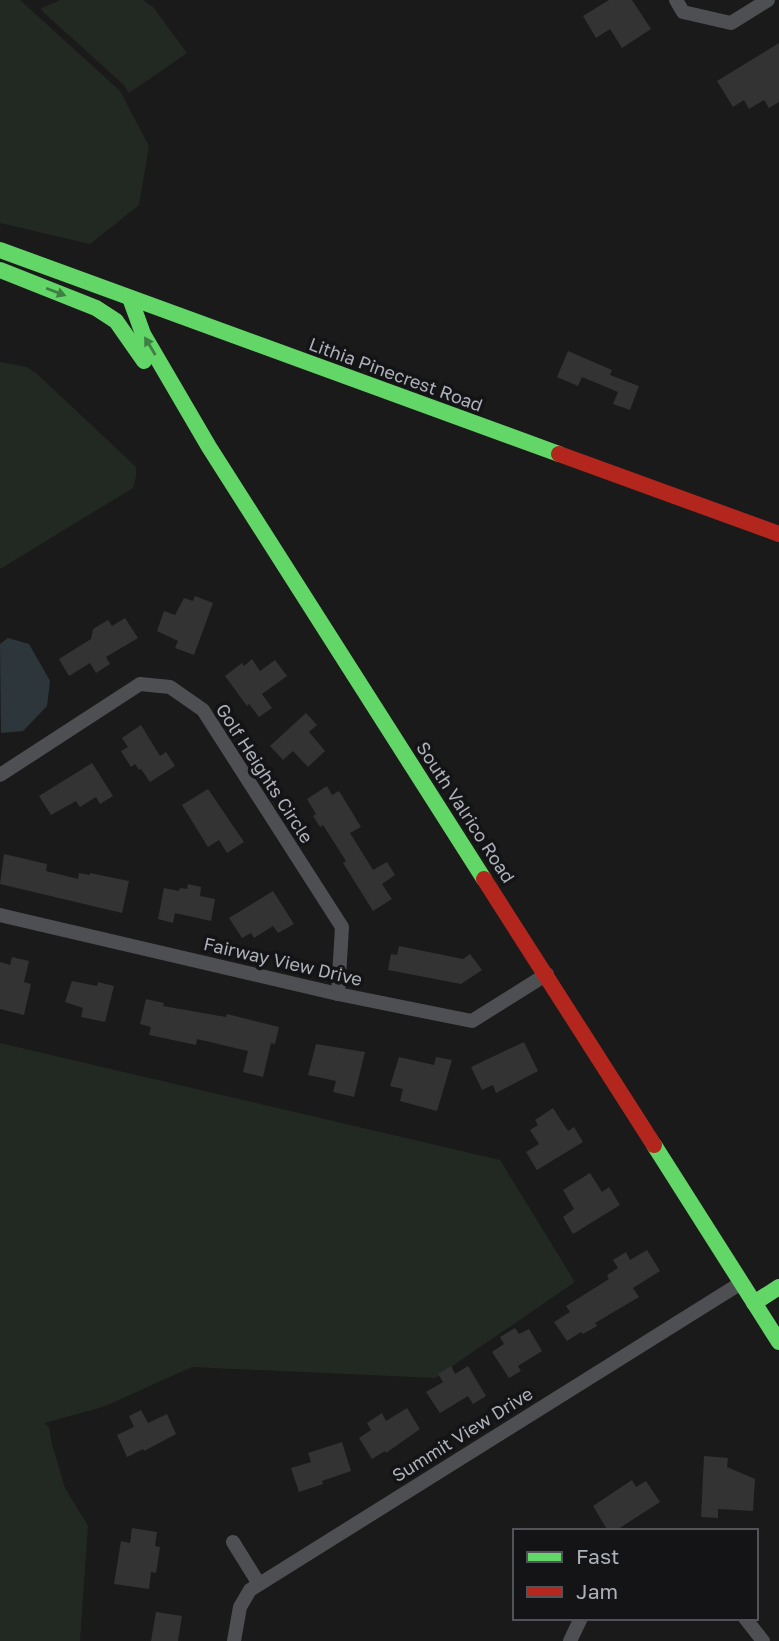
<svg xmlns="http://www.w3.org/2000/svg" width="779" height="1641" font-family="'Golos Text',sans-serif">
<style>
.green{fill:#222922}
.water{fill:#2d363b}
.building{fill:#333334}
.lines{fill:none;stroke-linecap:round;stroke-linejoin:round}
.street{stroke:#4e4f53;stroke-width:14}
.fast{stroke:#63d668;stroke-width:16}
.jam{stroke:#b3261e;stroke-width:16}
.oneway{fill:#3f7f43}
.labels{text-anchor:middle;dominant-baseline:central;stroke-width:7;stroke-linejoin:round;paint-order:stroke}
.street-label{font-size:18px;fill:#acb1ba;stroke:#141416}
</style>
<rect width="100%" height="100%" fill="#1a1a1a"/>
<g class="green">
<path d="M0 0H20L120 91 149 146 139 205 90 244 0 223Z"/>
<path d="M60 0H143L153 7 187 53 129 93 124 85 40 9Z"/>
<path d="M0 362 27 367 36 373 136 467V476L133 488 0 569Z"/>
<path d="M0 1043 500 1160 575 1282 435 1378 192 1367 103 1407 44 1423 49 1427 52 1444 65 1488 88 1526 80 1641H0Z"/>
</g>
<path class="water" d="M8 638 29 644 50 681 47 706 23 731 1 733 0 644Z"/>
<g class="building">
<path d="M609 0H632L651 29 622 48 610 29 596 38 583 16Z"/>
<path d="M779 43V102L769 108 764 100 749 109 744 100 733 107 717 81Z"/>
<path d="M568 351 612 370 610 375 639 386 630 410 613 404 618 392 582 377 578 386 557 377Z"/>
<path d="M195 596 213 603 194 655 175 648 178 641 157 631 164 611 175 615 184 598 193 601Z"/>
<path d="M125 618 138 638 106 657 110 664 96 673 90 663 69 676 59 659 91 639 93 629 108 620 112 626Z"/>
<path d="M252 659 260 671 275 660 287 676 262 694 272 708 259 717 249 704 247 706 225 676 242 663 244 666Z"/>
<path d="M306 713 317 725 309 732 325 751 308 767 293 751 283 760 270 746Z"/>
<path d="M141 725 160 756 166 752 175 766 150 782 141 769 139 770 135 764 131 767 121 751 128 747 122 738Z"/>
<path d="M92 763 113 796 100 804 96 797 80 807 76 801 51 815 39 796Z"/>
<path d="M327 786 332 795 339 791 361 827 350 833 373 870 387 862 395 875 382 884 392 899 373 911 343 863 346 861 323 825 320 827 313 816 316 814 307 799Z"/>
<path d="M208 789 244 842 227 853 219 840 208 847 182 805Z"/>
<path d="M4 854 47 864 46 871 78 879 79 873 90 875V873L129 881 122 913 0 884Z"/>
<path d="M188 884 201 887 200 896 215 899 211 921 175 913 173 923 158 919 164 888 179 891 180 888 187 889Z"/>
<path d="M273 891 294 924 278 933 273 926 254 938 251 933 242 938 229 918Z"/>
<path d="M399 946 463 959 470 954 482 970 461 984 388 970 391 954 397 955Z"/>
<path d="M12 957 29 961 24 982 31 984 24 1015 0 1009V962L10 965Z"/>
<path d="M72 981 97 986 98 982 114 986 105 1022 81 1017 83 1008 65 1002Z"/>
<path d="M146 999 164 1003 163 1006 226 1017 227 1014 279 1027 275 1044 271 1043 263 1077 243 1072 248 1051 197 1039 196 1045 149 1035 151 1027 140 1024Z"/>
<path d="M524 1042 538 1071 496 1093 493 1085 482 1090 471 1067Z"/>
<path d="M316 1044 365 1052 354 1097 333 1092 336 1081 308 1075Z"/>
<path d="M399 1057 434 1065 436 1057 452 1060 437 1111 400 1101 403 1089 390 1086Z"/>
<path d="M553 1108 568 1131 574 1127 583 1142 537 1170 526 1152 539 1144 530 1130 538 1125 535 1120Z"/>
<path d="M590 1173 602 1192 609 1187 620 1205 573 1234 563 1217 574 1209 563 1190Z"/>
<path d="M647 1250 660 1271 633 1288 639 1297 595 1323 597 1326 583 1334 581 1332 567 1341 554 1322 570 1312 566 1306 609 1279 607 1275 618 1268 613 1260 626 1252 630 1260Z"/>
<path d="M515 1328 519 1334 529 1329 542 1351 518 1366 521 1371 509 1378 492 1352 504 1344 500 1337Z"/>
<path d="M451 1366 455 1374 468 1366 486 1396 473 1404 468 1396 440 1413 426 1392 443 1382 438 1374Z"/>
<path d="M407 1408 420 1429 386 1453 385 1451 372 1459 359 1438 371 1430 367 1423 382 1413 386 1421Z"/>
<path d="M141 1410 148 1423 167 1414 176 1434 144 1451 143 1449 127 1457 117 1435 134 1427 129 1416Z"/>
<path d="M342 1442 351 1471 322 1481 323 1484 299 1492 291 1468 311 1462 308 1453Z"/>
<path d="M704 1456 728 1458 727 1467 755 1479 753 1511 718 1509V1518L701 1517Z"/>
<path d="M632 1480 636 1487 646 1481 660 1502 615 1531H608L593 1506Z"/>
<path d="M132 1528 157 1532 155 1546 160 1547 156 1573 151 1572 149 1589 114 1584 121 1541 130 1543Z"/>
<path d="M156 1612 182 1616 178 1641H151Z"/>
</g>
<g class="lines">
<g class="street">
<path d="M676 0 683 12 731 23 768 0"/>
<path d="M0 775 140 684 170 687 203 710 342 927 338 994"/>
<path d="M0 915 338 994 472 1021 547 974"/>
<path d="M233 1542 259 1584"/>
<path d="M745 1618 763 1641"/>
<path d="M234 1641 240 1607 250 1590 741 1283"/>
<path d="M570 1641 581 1618"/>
</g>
<g class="fast">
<path d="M0 250 559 454"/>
<path d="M0 270 96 308 116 321 144 361"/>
<path d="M130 298 143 334 209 447 484 879"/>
<path d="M654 1145 779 1342"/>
<path d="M754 1303 779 1287"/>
</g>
<g class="jam">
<path d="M559 454 779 534"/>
<path d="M484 879 654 1145"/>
</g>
</g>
<defs><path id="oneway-solid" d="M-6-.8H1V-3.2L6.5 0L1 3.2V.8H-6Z" transform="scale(1.75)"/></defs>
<g class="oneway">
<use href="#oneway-solid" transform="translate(56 292) rotate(21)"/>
<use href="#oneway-solid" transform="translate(150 346) rotate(-121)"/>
</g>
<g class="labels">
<g class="street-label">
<text transform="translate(396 374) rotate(20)">Lithia Pinecrest Road</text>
<text transform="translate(265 773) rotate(57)">Golf Heights Circle</text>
<text transform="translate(466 812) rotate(57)">South Valrico Road</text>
<text transform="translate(283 961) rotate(13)">Fairway View Drive</text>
<text transform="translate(462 1434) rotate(-32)">Summit View Drive</text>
</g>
</g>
<rect x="513" y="1529" width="245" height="91" fill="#141416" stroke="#515358" stroke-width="2"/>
<rect x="527" y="1552" width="35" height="10" fill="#63d668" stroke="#515358" stroke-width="2"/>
<text x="576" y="1564" font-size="21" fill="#acb1ba">Fast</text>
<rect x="527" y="1587" width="35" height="10" fill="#b3261e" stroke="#515358" stroke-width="2"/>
<text x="576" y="1599" font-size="21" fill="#acb1ba">Jam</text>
</svg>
